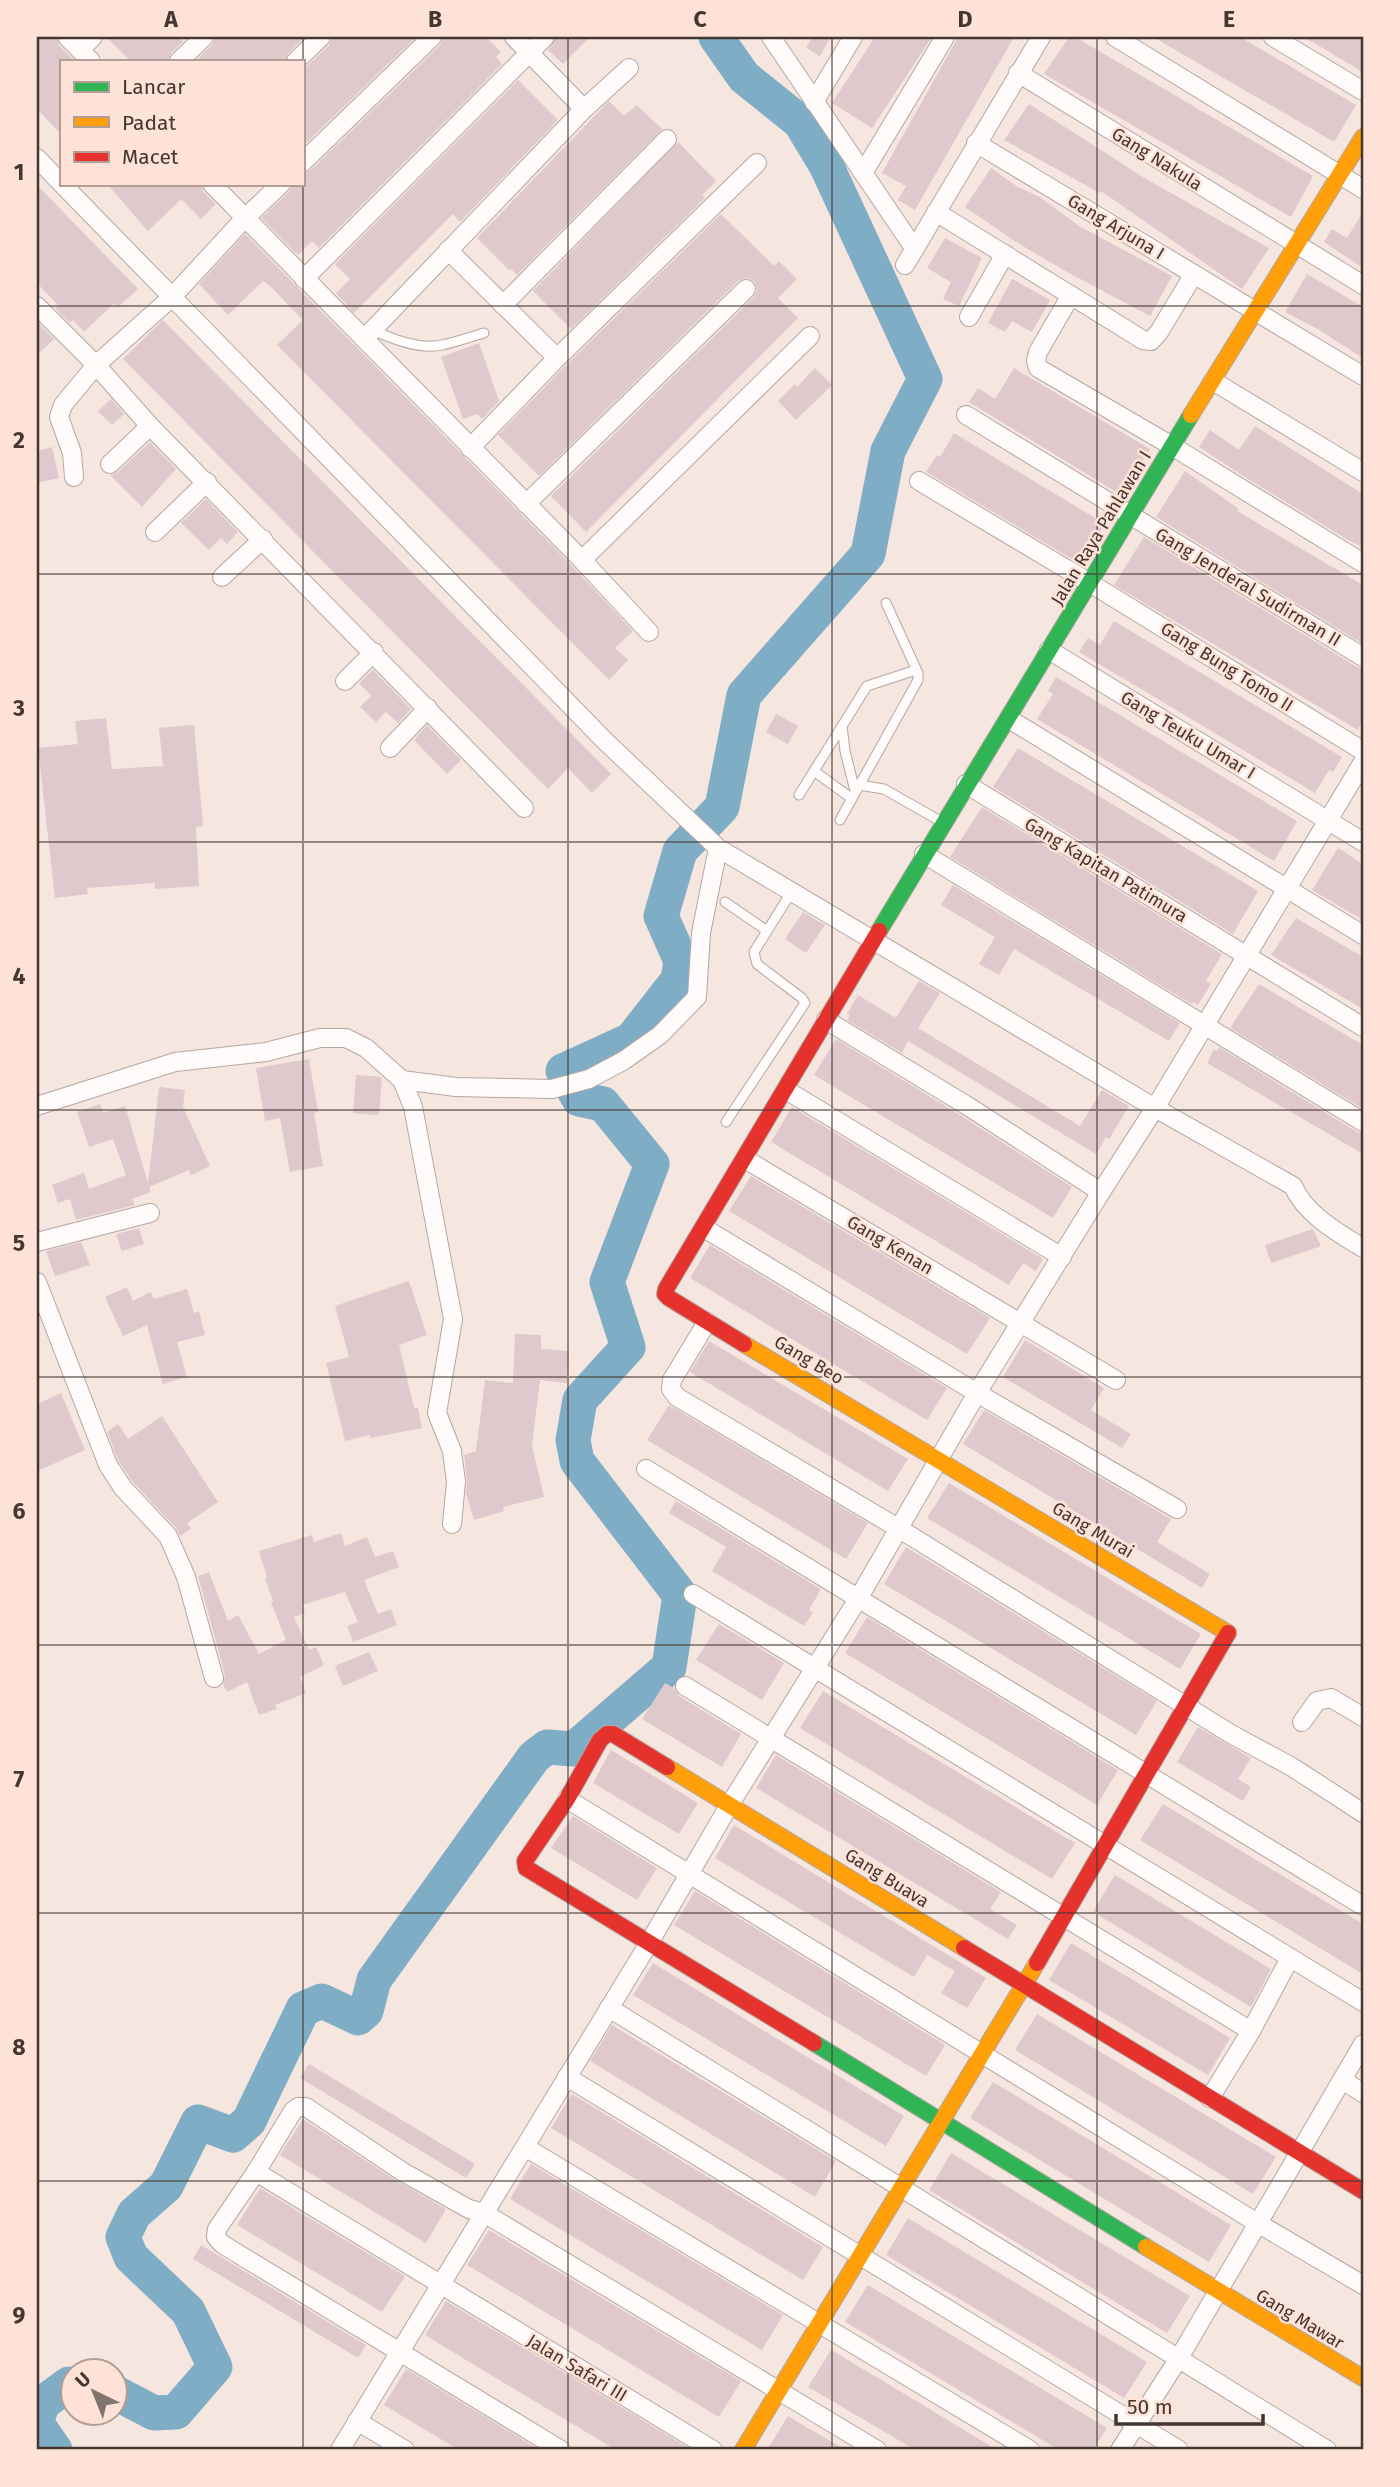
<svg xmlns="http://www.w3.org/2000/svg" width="1400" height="2487" font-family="'Fira Sans',sans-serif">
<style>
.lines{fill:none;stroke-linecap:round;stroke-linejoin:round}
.river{stroke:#80adc6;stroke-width:35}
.building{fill:#dfc9cc}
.lane-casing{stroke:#b4a7a2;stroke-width:11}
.street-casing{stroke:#b4a7a2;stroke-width:20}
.fast-casing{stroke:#b4a7a2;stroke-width:18}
.slow-casing{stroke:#b4a7a2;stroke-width:18}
.jam-casing{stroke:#b4a7a2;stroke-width:18}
.lane{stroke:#fefbfa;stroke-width:9}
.street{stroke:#fefbfa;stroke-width:18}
.fast{stroke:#30b455;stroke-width:16}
.slow{stroke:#ff9f0a;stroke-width:16}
.jam{stroke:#e5322d;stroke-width:16}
.grid{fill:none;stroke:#443631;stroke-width:2;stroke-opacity:0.55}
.labels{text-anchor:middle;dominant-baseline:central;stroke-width:5;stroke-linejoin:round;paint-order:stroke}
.street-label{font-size:18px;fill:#443631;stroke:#ffe2d7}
.neatline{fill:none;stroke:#443631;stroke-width:2.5}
.grid-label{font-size:23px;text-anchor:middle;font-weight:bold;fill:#443631}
</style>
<rect width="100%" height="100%" fill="#f6e6e0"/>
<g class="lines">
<g class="river">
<path d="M116 2393 154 2413 176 2412 215 2367 188 2311 131 2257 123 2237 134 2214 166 2186 198 2122 233 2135 249 2121 303 2009 322 2001 358 2018 366 2011 374 1980 534 1757 547 1747 574 1749 669 1667 680 1595 577 1461 573 1440 580 1400 628 1347 607 1282 652 1164 603 1104 579 1099 563 1071 631 1040 678 980 681 961 661 916 680 851 722 807 744 695 868 554 888 451 925 379 826 165 800 122 744 77 716 37"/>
<path d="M37 2419 43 2403 69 2384 74 2385"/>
<path d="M37 2424 55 2450"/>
</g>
</g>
<g class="building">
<path d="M37 37H56L59 45 75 61H61V134L37 109Z"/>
<path d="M106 37H178L183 41 171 53 168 61H131Z"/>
<path d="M215 37H305L288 53 285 61H195L212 45Z"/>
<path d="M332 37H416L303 146V70L329 45Z"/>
<path d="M443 37H486L501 52 496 57 502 64 319 248 312 241 298 255 261 218 289 192 292 184H303V173L311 170 440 45Z"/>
<path d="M556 37H590L563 64 548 50Z"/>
<path d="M812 37H831L820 56 806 48Z"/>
<path d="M875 37H932L872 128 832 103Z"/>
<path d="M958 37H1014L915 210 898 200 906 186 882 173Z"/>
<path d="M1069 37H1075L1313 176 1291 217 1044 74Z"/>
<path d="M1153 37H1240L1356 105 1334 142Z"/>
<path d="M1303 37H1363V72L1326 50Z"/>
<path d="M518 80 558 120 460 222 453 214 354 313 336 293 350 279 335 264Z"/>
<path d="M609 101 624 116 637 105 662 129 517 275 511 269 509 270 477 238Z"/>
<path d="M1029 104 1146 179 1269 248 1242 289 1101 191 1100 193 1004 140Z"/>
<path d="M678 142 716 181 702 195 705 198 571 329 533 291Z"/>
<path d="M991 168 1018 187 1040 197 1079 226 1172 276 1150 316 1069 273 1016 242 965 207Z"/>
<path d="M107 184H201L203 191 216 204 201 219 181 199 148 231Z"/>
<path d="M37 185 138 289 118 307 114 303 84 332 73 320 70 323 55 308 58 305 37 283Z"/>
<path d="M1363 212V268L1324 242 1332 229 1347 238Z"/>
<path d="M721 214 774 266 779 261 797 279 778 298 798 318 586 532 551 496 754 297 757 291 755 282 748 278 738 281 539 476 498 435 565 366Z"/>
<path d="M245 234 574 568 633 631 615 648 628 660 609 680 277 345 303 320 269 285 263 281 228 315 199 284Z"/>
<path d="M945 238 982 258 959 306 943 299 951 282 927 268Z"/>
<path d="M1307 274 1363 307V358L1316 328 1285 312Z"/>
<path d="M1012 279 1050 300 1032 332 1012 321 1005 332 988 323Z"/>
<path d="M163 320 611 774 592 793 568 768 548 789 123 359Z"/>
<path d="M39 324 54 339 37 355V325Z"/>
<path d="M479 343 499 401 482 419 477 414 463 419 441 357Z"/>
<path d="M815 368 832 385 796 420 778 401 795 384 797 387Z"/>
<path d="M1014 368 1150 449 1121 495 969 402 978 388 995 399Z"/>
<path d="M111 399 124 414 112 425 98 411Z"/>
<path d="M1255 426 1363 494V547L1348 540 1240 474 1199 447 1210 430 1239 450Z"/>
<path d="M954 433 1105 524 1095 540 1092 538 1077 562 926 472 937 455 940 457Z"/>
<path d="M150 442 176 469 142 507 110 475 118 472Z"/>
<path d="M52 447 59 478 37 483V451Z"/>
<path d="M1185 471 1239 509 1237 511 1363 585V644L1156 517Z"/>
<path d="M206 499 238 532 227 544 221 538 209 550 181 523Z"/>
<path d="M1144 537 1357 667 1363 668V721L1358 730 1114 585Z"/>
<path d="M1114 621 1342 757 1333 772 1329 770 1315 793 1079 652 1088 638 1100 645Z"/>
<path d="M373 670 411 709 398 723 386 712 376 722 360 707 371 696 359 683Z"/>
<path d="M1056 677 1297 821 1274 861 1037 719 1053 694 1048 691Z"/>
<path d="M776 714 798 726 788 744 766 732Z"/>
<path d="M106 718 112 769 163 766 159 728 194 725 203 826 196 827 199 886 155 889V883L87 888 88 894 55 898 38 748 78 744 75 721Z"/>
<path d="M427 725 461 760 447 774 414 740Z"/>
<path d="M1018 748 1258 891 1233 934 993 787Z"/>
<path d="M982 807 1222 954 1206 981 1211 984 1198 1005 1193 1002 1191 1004 950 857Z"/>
<path d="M1338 848 1363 864V920L1312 890Z"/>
<path d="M953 885 1180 1023 1169 1041 1014 949 999 975 979 964 995 937 941 905Z"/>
<path d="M803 912 825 925 806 953 785 939Z"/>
<path d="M1296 918 1363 957V1009L1271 955Z"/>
<path d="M919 981 940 993 918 1028 1080 1126 1102 1090 1129 1106 1109 1139 1106 1137 1096 1154 908 1041 902 1053 847 1020 850 1015 847 1014 858 995 894 1017 897 1016Z"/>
<path d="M1259 984 1363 1045V1109L1230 1028Z"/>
<path d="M836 1039 960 1115 1072 1187 1053 1218 814 1075Z"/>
<path d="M1219 1047 1357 1132 1363 1133V1154L1207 1063 1214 1049 1217 1051Z"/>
<path d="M309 1059 318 1112 314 1113 323 1166 290 1172 280 1118 265 1121 256 1068Z"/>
<path d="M356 1075 382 1077 379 1115 353 1113Z"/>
<path d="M159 1087 185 1090 183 1107 210 1166 191 1175 189 1170 149 1187 151 1192 132 1199 135 1205 76 1220 70 1199 58 1203 52 1185 84 1173 89 1189 126 1175 113 1139 89 1147 77 1112 100 1104 103 1113 125 1106 148 1183Z"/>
<path d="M792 1107 1043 1259 1036 1271 1023 1263 1009 1285 771 1142Z"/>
<path d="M751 1176 990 1318 967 1354 729 1211Z"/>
<path d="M139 1228 144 1244 122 1251 116 1234Z"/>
<path d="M1313 1229 1321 1246 1271 1263 1265 1245Z"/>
<path d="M81 1242 90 1265 55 1276 46 1251Z"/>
<path d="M710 1245 947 1388 927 1420 690 1278Z"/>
<path d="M409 1281 427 1335 399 1345 414 1408H418L422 1428 370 1438V1435L345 1441 326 1363 349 1357 335 1306Z"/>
<path d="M127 1287 133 1301 150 1292 154 1299 187 1289 194 1313 199 1311 205 1335 177 1342 187 1377 163 1384 147 1325 123 1336 105 1297Z"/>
<path d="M515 1334 541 1335V1349L569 1351 567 1383 540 1380 532 1445 544 1497 503 1507 504 1511 474 1520 466 1494 467 1481 464 1455 476 1451 485 1380 513 1383Z"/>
<path d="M1025 1340 1104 1388 1091 1410 1131 1434 1122 1448 1003 1377Z"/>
<path d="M709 1341 908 1459 888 1491 690 1372Z"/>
<path d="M61 1393 85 1450 37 1471V1404Z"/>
<path d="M669 1405 868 1523 846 1559 647 1440Z"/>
<path d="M984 1410 1171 1519 1157 1542 1210 1574 1202 1588 963 1444Z"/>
<path d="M162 1416 218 1502 187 1523 191 1529 180 1536 176 1528 132 1481 118 1460 107 1432 118 1424 128 1439Z"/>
<path d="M949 1483 1201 1634 1180 1669 927 1518Z"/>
<path d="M676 1501 821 1589 809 1610 813 1612 804 1626 712 1571 726 1547 669 1513Z"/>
<path d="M341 1533 345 1546 367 1537 375 1557 393 1551 399 1567 364 1580 378 1614 391 1609 397 1625 353 1642 347 1626 358 1622 345 1592 302 1605 305 1613 294 1617 309 1650 316 1647 324 1665 300 1677 306 1693 275 1705 277 1709 259 1715 247 1682 227 1692 223 1684 225 1675 198 1576 209 1572 228 1621 238 1615 259 1654 286 1640 271 1602 273 1601 265 1578 267 1577 259 1551 312 1535 314 1542Z"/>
<path d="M906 1547 1157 1701 1136 1735 884 1584Z"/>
<path d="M867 1617 1118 1770 1097 1805 845 1653Z"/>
<path d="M719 1624 784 1663 762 1700 696 1660Z"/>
<path d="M369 1652 378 1671 343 1686 335 1666Z"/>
<path d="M665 1683 674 1688 679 1696 741 1734 722 1767 642 1719Z"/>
<path d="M823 1691 1075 1843 1052 1879 800 1728Z"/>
<path d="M1198 1727 1251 1758 1238 1779 1251 1787 1243 1801 1177 1762Z"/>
<path d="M611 1750 698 1803 679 1834 593 1783Z"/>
<path d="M776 1755 1001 1892 990 1909 1017 1925 1008 1939 756 1788Z"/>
<path d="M1163 1804 1363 1924V1974L1140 1840Z"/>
<path d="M573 1816 657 1868 637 1900 551 1848Z"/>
<path d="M734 1825 986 1978 967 2008 941 1993 955 1971 927 1955 914 1977 715 1858Z"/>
<path d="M1115 1875 1271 1969 1251 2007 1093 1912Z"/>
<path d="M695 1891 945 2045 926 2076 674 1925Z"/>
<path d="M1071 1943 1230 2038 1208 2075 1049 1980Z"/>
<path d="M653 1963 904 2116 886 2146 633 1995Z"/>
<path d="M1037 2014 1276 2157 1253 2194 1015 2050Z"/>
<path d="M612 2025 836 2161 815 2197 590 2061Z"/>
<path d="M309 2064 475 2164 466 2178 300 2078Z"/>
<path d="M993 2082 1231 2225 1209 2262 970 2118Z"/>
<path d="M572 2094 823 2247 803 2280 551 2128Z"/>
<path d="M303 2119 397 2181 446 2209 426 2243 280 2155Z"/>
<path d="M951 2153 1190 2296 1167 2333 929 2190Z"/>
<path d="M531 2164 783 2315 762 2350 510 2199Z"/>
<path d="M260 2188 405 2276 382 2312 237 2225Z"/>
<path d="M908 2218 1147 2362 1124 2398 886 2255Z"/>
<path d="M489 2230 741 2381 719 2417 467 2265Z"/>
<path d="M201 2245 366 2345 358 2358 193 2259Z"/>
<path d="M868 2285 1107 2428 1093 2450H1059L845 2322Z"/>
<path d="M446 2301 692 2450H616L461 2357 425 2335Z"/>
<path d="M831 2350 908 2396 997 2450H915L822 2395 808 2387Z"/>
<path d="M406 2369 540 2450H459L412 2422 384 2405Z"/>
<path d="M788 2416 801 2424 846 2450H767Z"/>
</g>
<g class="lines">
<g class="lane-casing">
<g id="lane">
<path d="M373 330C392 339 420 350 442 345 456 342 470 337 484 333"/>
<path d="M842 726 845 751 855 791"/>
<path d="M814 771 851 798"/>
<path d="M859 785 884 789 942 822"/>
<path d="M799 795 867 686 916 670"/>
<path d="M840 820 918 680V673L886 603"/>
<path d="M725 902 766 930"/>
<path d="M726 1122 805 1003 802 998 757 964 754 952 792 891"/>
</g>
</g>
<g class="street-casing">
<g id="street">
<path d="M67 37 91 61"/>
<path d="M514 37 584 109"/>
<path d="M771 37 914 248"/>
<path d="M1115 37 1363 189"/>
<path d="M1273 37 1363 91"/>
<path d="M80 50 93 37"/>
<path d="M179 61 204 37"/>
<path d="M296 61 321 37"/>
<path d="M1018 73 1363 285"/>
<path d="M814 102 853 37"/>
<path d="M976 143 1363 376"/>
<path d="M37 158 61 183"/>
<path d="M303 162 432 37"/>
<path d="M863 173 945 37"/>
<path d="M62 184 605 741 718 848 1155 1108 1293 1186C1305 1214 1338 1233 1363 1248"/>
<path d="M212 184 582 560 649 632"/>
<path d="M936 212 1143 340 1151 341 1159 332 1194 274"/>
<path d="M448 250 557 358"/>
<path d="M905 265 1041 37"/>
<path d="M304 279 545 37"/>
<path d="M1071 295 1038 352 1036 361 1038 368 1172 446 1363 563"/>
<path d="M503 305 667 139"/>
<path d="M37 306 96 365 150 426 524 808"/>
<path d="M969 317 1005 254"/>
<path d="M364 339 584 109 629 68"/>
<path d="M1213 381 1363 472"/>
<path d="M966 415 1363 657"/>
<path d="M470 448 557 358 757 163"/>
<path d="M110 464 150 426"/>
<path d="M74 477 72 453 59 417 63 405 96 365 172 297 245 218 281 184"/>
<path d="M919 481 1090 583 1363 751"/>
<path d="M526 504 746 289"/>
<path d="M155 532 207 482"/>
<path d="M582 560 810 336"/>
<path d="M222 577 263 539"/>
<path d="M1049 650 1363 842"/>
<path d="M345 681 374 652"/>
<path d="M1009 719 1363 935"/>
<path d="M390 748 428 708"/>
<path d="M966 784 1363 1027"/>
<path d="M924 854 1363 1122"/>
<path d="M826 1020 966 1105 1101 1192"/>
<path d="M402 1080 413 1107 453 1319 437 1413 452 1451 456 1482 452 1524"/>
<path d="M786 1090 1062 1257"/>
<path d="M37 1106 175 1062 266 1052 320 1038H346L366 1048 402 1080 456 1087 552 1089 589 1079 623 1061 660 1035 697 997 701 933 718 848"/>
<path d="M745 1159 1116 1380"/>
<path d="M704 1228 977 1393 1177 1509"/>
<path d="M37 1242 150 1213"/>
<path d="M37 1282 108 1465 123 1488 168 1536 186 1577 214 1678"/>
<path d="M707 1322 672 1380 671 1389 677 1397 898 1528 1231 1734 1292 1767 1363 1813"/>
<path d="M646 1469 1363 1906"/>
<path d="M693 1594 1363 2002"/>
<path d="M685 1686 1251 2031"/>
<path d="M1302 1722 1317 1701 1331 1698 1363 1717"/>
<path d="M567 1799 1259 2224 1363 2285"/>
<path d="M609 2008 1327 2450"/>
<path d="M567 2077 1179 2450"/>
<path d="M1342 2080 1363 2093"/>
<path d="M1210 2098 1251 2031 1290 1958"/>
<path d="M525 2147 1030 2450"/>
<path d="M256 2172 713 2450"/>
<path d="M357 2421 405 2450"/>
<path d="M340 2450 649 1943 730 1804 858 1599 977 1393 1101 1192 1155 1108 1363 762"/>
<path d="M561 2450 222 2244 216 2237 217 2229 256 2172 293 2111 298 2107H306L403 2172 469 2209 484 2213 877 2450"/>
<path d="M1120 2450 1179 2358 1363 2044"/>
</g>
</g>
<g class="fast-casing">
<g id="fast">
<path d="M879 931 1191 415"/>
<path d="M814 2043 1146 2247"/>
</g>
</g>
<g class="slow-casing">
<g id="slow">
<path d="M1191 415 1363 137"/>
<path d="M744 1344 1228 1633"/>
<path d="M667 1767 964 1948"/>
<path d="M1146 2247 1363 2378"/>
<path d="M743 2450 1037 1963"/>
</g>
</g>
<g class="jam-casing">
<g id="jam">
<path d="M744 1344 669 1298 665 1294 666 1289 879 931"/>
<path d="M667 1767 613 1734H607L600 1740 567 1799 525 1861 526 1868 814 2043"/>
<path d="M964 1948 1363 2191"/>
<path d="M1037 1963 1228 1633"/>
</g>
</g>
<use href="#lane" class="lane"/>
<use href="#street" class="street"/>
<use href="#fast" class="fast"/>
<use href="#slow" class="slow"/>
<use href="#jam" class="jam"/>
</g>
<path class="grid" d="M303 37V2450M568 37V2450M832 37V2450M1097 37V2450M37 306H1363M37 574H1363M37 842H1363M37 1110H1363M37 1377H1363M37 1645H1363M37 1913H1363M37 2181H1363"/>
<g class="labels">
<g class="street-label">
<text transform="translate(1157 159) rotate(32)">Gang Nakula</text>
<text transform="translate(1116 227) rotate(31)">Gang Arjuna I</text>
<text transform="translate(1101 528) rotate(-59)">Jalan Raya Pahlawan I</text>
<text transform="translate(1248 587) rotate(31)">Gang Jenderal Sudirman II</text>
<text transform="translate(1227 667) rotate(32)">Gang Bung Tomo II</text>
<text transform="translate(1188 735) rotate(31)">Gang Teuku Umar I</text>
<text transform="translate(1106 870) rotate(31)">Gang Kapitan Patimura</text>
<text transform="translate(890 1245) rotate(31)">Gang Kenan</text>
<text transform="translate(809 1360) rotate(31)">Gang Beo</text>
<text transform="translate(1093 1530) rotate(31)">Gang Murai</text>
<text transform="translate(887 1878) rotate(32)">Gang Buava</text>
<text transform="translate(1300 2319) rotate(31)">Gang Mawar</text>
<text transform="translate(577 2368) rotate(31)">Jalan Safari III</text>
</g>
</g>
<rect width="1400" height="2487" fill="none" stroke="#ffe2d7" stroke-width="77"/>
<rect x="60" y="60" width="245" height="126" fill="#ffe2d7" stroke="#b49d95" stroke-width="2"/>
<rect x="74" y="82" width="35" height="10" fill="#30b455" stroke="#b49d95" stroke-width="2"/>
<text x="122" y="94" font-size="21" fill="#443631">Lancar</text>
<rect x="74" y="117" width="35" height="10" fill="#ff9f0a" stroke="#b49d95" stroke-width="2"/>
<text x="122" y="130" font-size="21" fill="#443631">Padat</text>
<rect x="74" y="152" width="35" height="10" fill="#e5322d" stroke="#b49d95" stroke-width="2"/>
<text x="122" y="164" font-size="21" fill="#443631">Macet</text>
<g transform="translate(94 2392) rotate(317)"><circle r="33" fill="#ffe2d7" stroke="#b49d95" stroke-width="2"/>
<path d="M0-5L12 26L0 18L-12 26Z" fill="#82746e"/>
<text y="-10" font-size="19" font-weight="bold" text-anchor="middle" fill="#443631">U</text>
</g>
<path d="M1116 2414v10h147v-10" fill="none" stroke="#443631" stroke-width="3.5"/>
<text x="1127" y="2414" font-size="21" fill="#443631" stroke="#ffe2d7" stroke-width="5" paint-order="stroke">50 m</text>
<rect x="38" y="38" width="1324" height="2410" class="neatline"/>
<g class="grid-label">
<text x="171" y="27">A</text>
<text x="435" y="27">B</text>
<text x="700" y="27">C</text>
<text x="965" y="27">D</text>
<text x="1229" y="27">E</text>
<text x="19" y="180">1</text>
<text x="19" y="448">2</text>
<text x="19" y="716">3</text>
<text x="19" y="984">4</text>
<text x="19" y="1251">5</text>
<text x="19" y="1519">6</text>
<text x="19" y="1787">7</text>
<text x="19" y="2055">8</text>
<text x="19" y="2323">9</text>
</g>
</svg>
